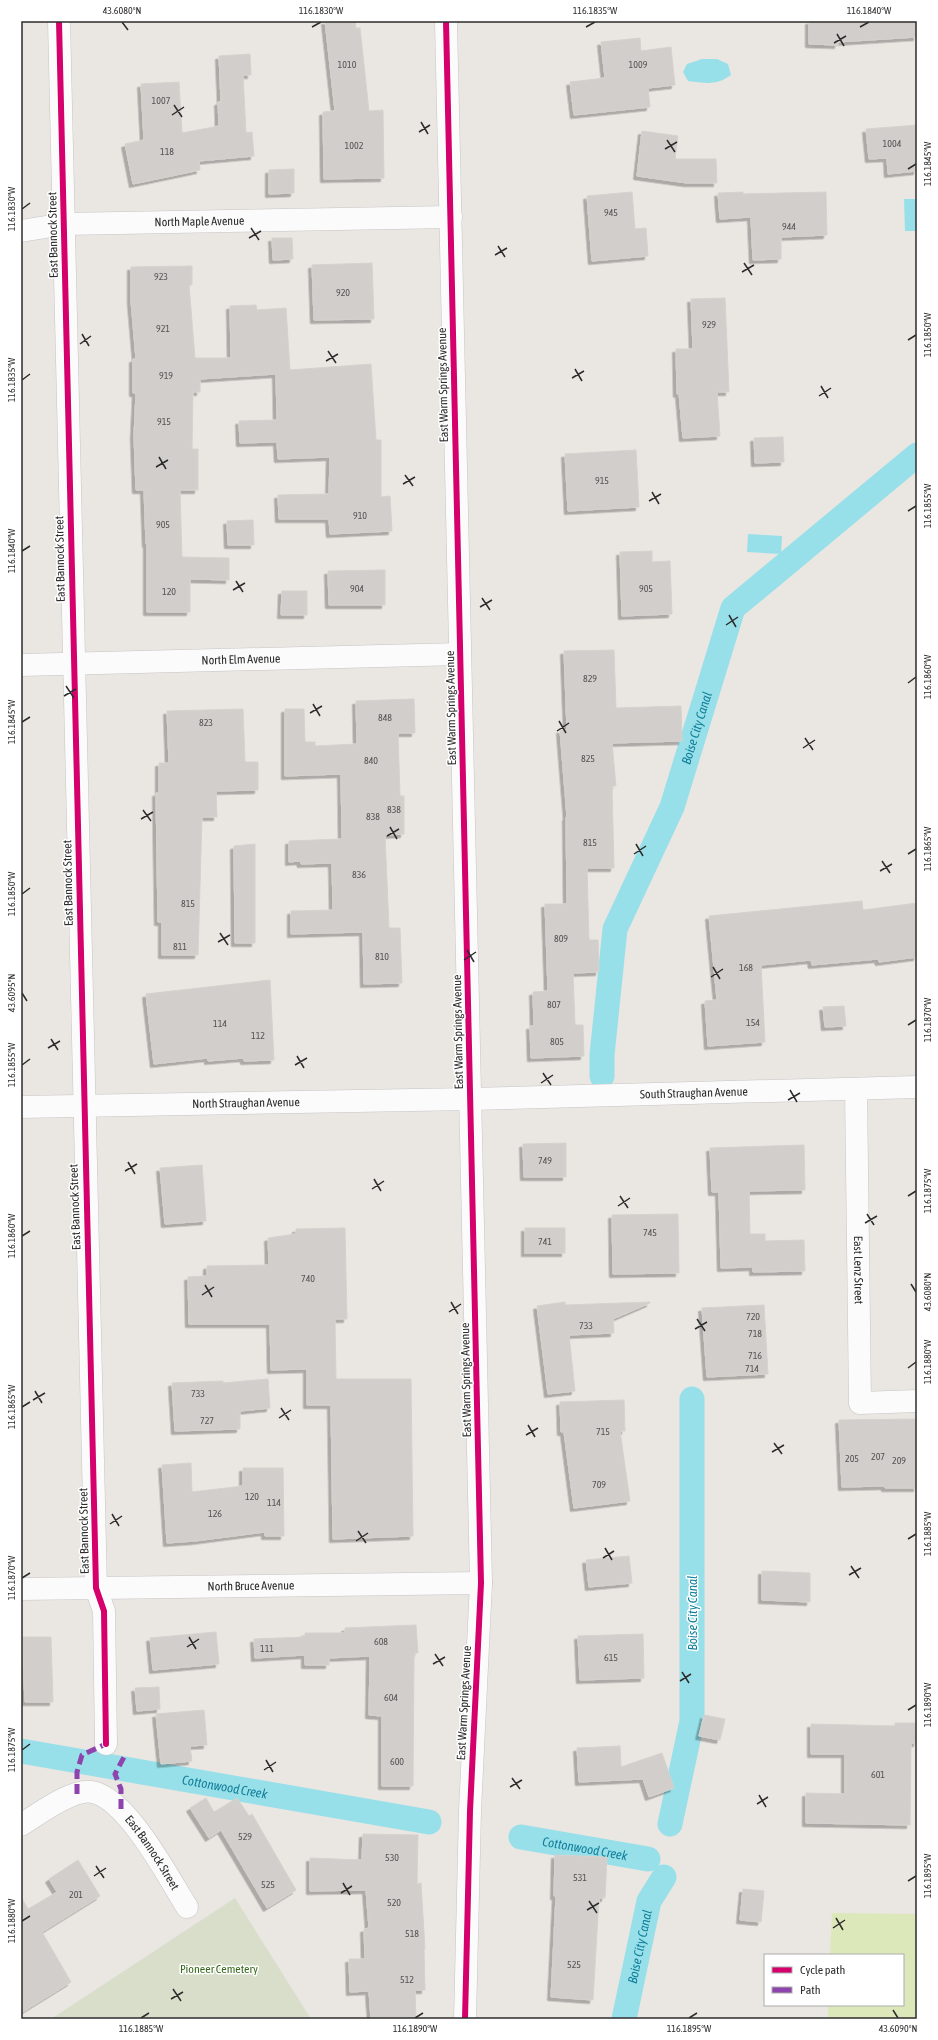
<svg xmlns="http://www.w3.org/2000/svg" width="938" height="2040" font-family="'Asap Condensed',sans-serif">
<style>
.cemetery{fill:#d9deca}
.pitch{fill:#dde8ba}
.water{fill:#98e0e9}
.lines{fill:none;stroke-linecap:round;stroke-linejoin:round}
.canal{stroke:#98e0e9;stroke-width:25}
.building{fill:#d1cecb;stroke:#d5d2ce;filter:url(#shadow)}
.street-casing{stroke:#c6c5c5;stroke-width:23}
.secondary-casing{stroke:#c6c5c5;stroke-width:23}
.street{stroke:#fcfbfb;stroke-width:22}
.secondary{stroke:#fcfbfb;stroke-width:22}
.quiet{stroke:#8e44ad;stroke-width:5;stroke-dasharray:10 5;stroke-linecap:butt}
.cycleway-casing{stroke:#fff;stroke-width:8}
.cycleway{stroke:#d6006c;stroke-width:6}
.ticks{fill:none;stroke:#2c2c2c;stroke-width:1.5}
.labels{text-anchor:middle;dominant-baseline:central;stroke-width:3;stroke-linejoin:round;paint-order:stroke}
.number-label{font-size:10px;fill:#565554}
.street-label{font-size:12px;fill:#2c2c2c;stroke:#fff}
.park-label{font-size:12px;fill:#37681c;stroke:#fff}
.water-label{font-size:13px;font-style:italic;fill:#117f9b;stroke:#fff}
.neatline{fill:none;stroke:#2c2c2c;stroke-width:1.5}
.ticks-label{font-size:10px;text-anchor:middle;fill:#2c2c2c}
</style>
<defs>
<filter id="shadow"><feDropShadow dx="-3.5" dy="3.5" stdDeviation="0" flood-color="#0004"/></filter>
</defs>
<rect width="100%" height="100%" fill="#eae6e2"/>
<path class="cemetery" d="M235 1898 311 2019H51Z"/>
<path class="pitch" d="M832 1913 917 1914V2019H828V2005H903V1955H830Z"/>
<g class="water">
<path d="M702 59H717L728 64 731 75C716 86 706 83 688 81L683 72 687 64Z"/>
<path d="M904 199H917V231H905Z"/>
<path d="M748 534 782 536 781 554 747 552Z"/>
</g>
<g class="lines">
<g class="canal">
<path id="s1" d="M602 1076V1055L615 929 672 807 733 608 917 455"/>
<path id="s2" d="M21 1751 429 1822"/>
<path d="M670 1824 692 1721V1399"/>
<path id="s3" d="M521 1837 648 1859"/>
<path id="s4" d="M624 2019 649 1901 664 1877"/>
</g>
</g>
<g class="building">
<path d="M325 21H355L356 28H360L369 111 383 110 384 178 324 179 323 112 335 111Z"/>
<path d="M809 21H917V37L838 42V45L809 44Z"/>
<path d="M640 38 641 51 671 47 675 85 648 88 650 107 574 115 570 82 605 78 601 42Z"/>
<path d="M250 54 251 75H243L246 133 252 132 254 156 199 161 200 170 133 184 125 144 144 140 141 84 179 82 182 133 219 126 218 102H221L219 56Z"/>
<path d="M917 125V171L888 174 887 158 869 159 866 129Z"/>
<path d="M642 131 678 136 675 159H716L717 183H687L637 176Z"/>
<path d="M294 169V193L269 194V170Z"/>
<path d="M632 192 635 229 646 228 648 256 592 261 587 196Z"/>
<path d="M743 192V194L826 192 827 235 781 237V259L753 260 751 217 720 219 718 193Z"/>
<path d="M272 238H292L293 259 273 260Z"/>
<path d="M372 263 374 319 314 320 312 265Z"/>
<path d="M192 266V285H189L195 358H231L230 306 256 305 257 310 286 308 290 370 371 364 376 440H381V497L390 496 392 531 330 534 329 519H279L278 495 329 494 330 457 278 459 277 442 240 443 239 421 277 420 276 374 200 379V392H193L192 449H198V490H180L182 557 229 558V580L190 579V612H147V544H146L144 490H136L134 436 136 393H133V359H136L131 301V267Z"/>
<path d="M725 298 729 392H717L720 436 683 438 679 393 677 394 676 349H693L691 299Z"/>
<path d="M783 437 784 462 755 463 754 438Z"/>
<path d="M636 450 639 507 568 511 565 454Z"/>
<path d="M253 520 254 545H228L227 521Z"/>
<path d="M652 551V562L670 561 672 614 622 616 620 552Z"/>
<path d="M385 570V605H329L328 571Z"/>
<path d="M282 591H307V615H281Z"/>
<path d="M614 650 616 708 681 706 682 741 612 743 616 786H612L614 868H587L589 940H598L599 972 573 973 575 1025H583L584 1056 531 1058 530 1026H534L533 992 548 991 545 904H567L566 817H567L560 730H567L564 651Z"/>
<path d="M414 699 415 733H398L400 796H404V834L385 835 389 928H400L402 983 364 984 363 932 291 934V911L333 910 332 863 301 864 300 861 289 862V841L342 839 341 774 285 776V709H304L305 742H315V746L357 744 356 701Z"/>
<path d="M243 709 245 762H258V790L216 791 217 817H202L198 955H162V922H158L156 793H159V763H169L167 711Z"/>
<path d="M255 844V943H235L234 846Z"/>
<path d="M862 901 863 910 917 903V957L879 962 878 959 812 965 811 960 761 965 765 1042 708 1046 705 1001 717 1000 709 916Z"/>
<path d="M270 980 274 1060 244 1061V1058L208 1061V1058L154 1064 146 994Z"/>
<path d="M844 1006 846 1026 825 1027 823 1007Z"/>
<path d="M566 1143V1177H524L523 1144Z"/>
<path d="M804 1145 805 1190 749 1191 750 1234H765V1241L804 1240 805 1271 753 1272V1267L721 1268 719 1192H712L710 1148Z"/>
<path d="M202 1165 206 1221 165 1224 160 1168Z"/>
<path d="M678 1214 679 1273 613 1274 612 1215Z"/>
<path d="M345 1228 347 1319H335L336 1379H411L413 1536 333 1539 331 1405H307V1369L271 1370 270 1324H189L188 1277 207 1276V1266L269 1265 268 1238 296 1234V1229Z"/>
<rect x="525" y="1228" width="40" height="25"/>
<path d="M565 1302V1305L650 1302V1303L613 1319 614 1333 569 1335 575 1391 548 1394 537 1306Z"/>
<path d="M764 1305 768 1374 707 1377 702 1308Z"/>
<path d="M268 1379 270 1408 240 1411V1429L175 1431 172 1383 223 1381V1383Z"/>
<path d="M624 1400 625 1431H620L630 1501 574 1508 564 1432H561L560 1402Z"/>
<path d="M917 1419V1488H885V1486L842 1487 839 1420Z"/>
<path d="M191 1463 192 1492 243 1486V1468H283L284 1536H265V1532L195 1541 167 1543 162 1465Z"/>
<path d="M629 1556 632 1583 589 1587 586 1560Z"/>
<path d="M762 1571 810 1573V1602L762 1600Z"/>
<path d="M416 1625 418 1653H414L413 1786H382V1716L369 1715 370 1656 329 1658V1665H305V1655L255 1658 254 1639 305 1637V1633H345V1628Z"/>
<path d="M216 1632 219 1664 153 1670 150 1638Z"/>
<path d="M643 1634 644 1678 580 1680 578 1636Z"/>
<path d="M22 1637H51L53 1702H25Z"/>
<path d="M159 1687 160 1709 137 1711 135 1688Z"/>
<path d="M204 1710 207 1745 190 1746 192 1761 161 1764 156 1714Z"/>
<path d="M704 1715 725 1719 720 1740 699 1736Z"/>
<path d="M895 1723H917V1743H911L910 1825 806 1823V1793L845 1794V1754H811V1724L895 1726Z"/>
<path d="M620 1746 621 1767 662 1753 674 1788 649 1797 643 1779 579 1782 577 1748Z"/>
<path d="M206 1798 214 1812 237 1798 249 1816 252 1814 296 1890 267 1908 221 1830 209 1838 190 1808Z"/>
<path d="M363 1834 418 1835 417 1884 421 1883 425 1949H424L425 1990H415L416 2019H371L369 1991 350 1992 349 1959H365L364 1929 369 1928 366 1890 310 1891V1858L362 1860Z"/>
<path d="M555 1855 607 1857 605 1898H599L593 2000 551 1997 556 1896H554Z"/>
<path d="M78 1860 100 1896 42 1932 71 1982 21 2013V1897L28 1909 57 1892 49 1879Z"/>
<path d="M743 1889 764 1891 761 1922 740 1920Z"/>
</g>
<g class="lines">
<g class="street-casing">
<g id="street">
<path d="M59 21 96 1588 104 1611 106 1744"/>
<path id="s5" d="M21 231 64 224 451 217"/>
<path id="s6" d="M21 665 460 654"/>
<path id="s7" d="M856 1089 860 1403 917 1401"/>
<path id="s8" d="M21 1107 471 1099 917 1087"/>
<path id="s9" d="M21 1589 481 1583"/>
<path id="s10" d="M21 1825C37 1815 73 1788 92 1792 127 1798 168 1877 187 1907"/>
</g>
</g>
<g class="secondary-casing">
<path id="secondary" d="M446 21 481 1583 470 1811 465 2019"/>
</g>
<use href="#street" class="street"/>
<use href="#secondary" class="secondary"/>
<g class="quiet">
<path d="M77 1794V1772L82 1755 106 1744"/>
<path d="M121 1809V1789L115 1774 124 1757"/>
</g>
<g class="cycleway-casing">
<g id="cycleway">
<path d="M59 21 96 1588 104 1611 106 1744"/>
<path d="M446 21 481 1583 470 1811 465 2019"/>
</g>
</g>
<use href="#cycleway" class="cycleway"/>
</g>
<path class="ticks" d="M122 22 128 30M312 27 321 22M586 27 595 22M860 27 869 22M837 34 844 46M834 43 846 36M174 105 182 117M172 115 184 107M421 122 428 134M419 132 430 125M667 140 675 152M665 149 677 142M908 169 916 164M22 209 30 203M251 228 259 240M249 238 261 231M498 246 505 257M495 255 507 248M744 263 752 275M742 272 754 265M82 334 89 346M908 340 916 335M80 344 91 336M328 351 336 363M326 361 338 354M575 369 582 381M572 378 584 371M22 380 30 374M821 386 828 398M819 396 831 388M159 457 166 469M156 467 168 460M405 475 413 486M403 484 415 477M652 492 659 504M649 501 661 494M908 511 916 506M22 551 30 546M236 581 243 592M233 590 245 583M482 598 490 610M480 607 492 600M729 615 736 627M726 625 738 617M908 683 916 677M66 686 74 698M64 696 76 689M313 704 320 716M310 713 322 706M559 721 566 733M22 722 30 717M557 731 569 723M805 738 813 750M803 748 815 740M143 810 151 821M141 819 153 812M390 827 397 839M387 836 399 829M636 844 643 856M634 854 646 846M908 854 916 849M882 861 890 873M880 871 892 864M22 894 30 888M220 933 228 945M218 942 230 935M467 950 474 962M464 960 476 952M713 967 720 979M711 977 723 969M22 993 27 1001M908 1025 916 1020M51 1039 58 1050M48 1048 60 1041M297 1056 304 1068M22 1065 30 1059M295 1065 307 1058M543 1073 551 1085M541 1083 553 1075M790 1090 797 1102M788 1100 800 1093M128 1162 135 1174M125 1171 137 1164M374 1179 381 1191M372 1189 384 1181M620 1196 628 1208M908 1196 916 1191M618 1206 630 1198M867 1214 874 1225M865 1223 877 1216M22 1236 30 1231M911 1284 916 1292M205 1285 212 1297M202 1295 214 1287M451 1302 458 1314M449 1312 461 1304M697 1319 705 1331M695 1329 707 1322M908 1368 916 1362M35 1391 42 1403M33 1400 45 1393M22 1407 30 1402M281 1408 289 1420M279 1418 291 1410M528 1425 535 1437M526 1435 538 1428M774 1443 782 1454M772 1452 784 1445M112 1514 119 1526M110 1524 122 1516M358 1531 366 1543M908 1539 916 1534M356 1541 368 1533M605 1548 612 1560M603 1558 614 1551M851 1566 859 1578M849 1575 861 1568M22 1578 30 1573M189 1637 196 1649M187 1647 199 1639M435 1654 443 1666M433 1664 445 1657M682 1672 689 1683M680 1681 691 1674M908 1710 916 1705M22 1750 30 1744M266 1760 273 1772M264 1770 276 1762M512 1778 520 1789M510 1787 522 1780M759 1795 766 1807M757 1804 768 1797M96 1866 104 1878M94 1876 106 1868M908 1881 916 1876M343 1883 350 1895M341 1893 352 1886M589 1901 597 1913M587 1910 599 1903M836 1918 843 1930M22 1921 30 1916M833 1928 845 1920M173 1989 181 2001M171 1999 183 1992M893 2010 898 2018M141 2018 149 2013M415 2018 423 2013M689 2018 697 2013"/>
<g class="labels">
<g class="number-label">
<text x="347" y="64">1010</text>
<text x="638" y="64">1009</text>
<text x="161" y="100">1007</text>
<text x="892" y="143">1004</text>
<text x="354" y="145">1002</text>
<text x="167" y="151">118</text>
<text x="611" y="212">945</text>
<text x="789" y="226">944</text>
<text x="161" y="276">923</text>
<text x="343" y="292">920</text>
<text x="709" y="324">929</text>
<text x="163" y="328">921</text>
<text x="166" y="375">919</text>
<text x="164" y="421">915</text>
<text x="602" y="480">915</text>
<text x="360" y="515">910</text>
<text x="163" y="524">905</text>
<text x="357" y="588">904</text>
<text x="646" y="588">905</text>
<text x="169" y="591">120</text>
<text x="590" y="678">829</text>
<text x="385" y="717">848</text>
<text x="206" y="722">823</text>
<text x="588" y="758">825</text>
<text x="371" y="760">840</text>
<text x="394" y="809">838</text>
<text x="373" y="816">838</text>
<text x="590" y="842">815</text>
<text x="359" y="874">836</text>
<text x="188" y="903">815</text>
<text x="561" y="938">809</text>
<text x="180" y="946">811</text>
<text x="382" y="956">810</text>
<text x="746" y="967">168</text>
<text x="554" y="1004">807</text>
<text x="753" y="1022">154</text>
<text x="220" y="1023">114</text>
<text x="258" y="1035">112</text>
<text x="557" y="1041">805</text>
<text x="545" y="1160">749</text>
<text x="650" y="1232">745</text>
<text x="545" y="1241">741</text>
<text x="308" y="1278">740</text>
<text x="753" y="1316">720</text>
<text x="586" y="1325">733</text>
<text x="755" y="1333">718</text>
<text x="755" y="1355">716</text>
<text x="752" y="1368">714</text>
<text x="198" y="1393">733</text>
<text x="207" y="1420">727</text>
<text x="603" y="1431">715</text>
<text x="878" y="1456">207</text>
<text x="852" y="1458">205</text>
<text x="899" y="1460">209</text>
<text x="599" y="1484">709</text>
<text x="252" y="1496">120</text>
<text x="274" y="1502">114</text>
<text x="215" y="1513">126</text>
<text x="381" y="1641">608</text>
<text x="267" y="1648">111</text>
<text x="611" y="1657">615</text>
<text x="391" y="1697">604</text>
<text x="397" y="1761">600</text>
<text x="878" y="1774">601</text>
<text x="245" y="1836">529</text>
<text x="392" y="1857">530</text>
<text x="580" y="1877">531</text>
<text x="268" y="1884">525</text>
<text x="76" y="1894">201</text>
<text x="394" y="1902">520</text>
<text x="412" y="1933">518</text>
<text x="574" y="1964">525</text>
<text x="407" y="1979">512</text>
</g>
<g class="street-label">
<text stroke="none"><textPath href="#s5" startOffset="179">North Maple Avenue</textPath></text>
<text transform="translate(53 235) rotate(-91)">East Bannock Street</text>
<text transform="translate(443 385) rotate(-91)">East Warm Springs Avenue</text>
<text transform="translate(60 559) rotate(-91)">East Bannock Street</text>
<text stroke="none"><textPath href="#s6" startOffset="220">North Elm Avenue</textPath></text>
<text transform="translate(451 708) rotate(-91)">East Warm Springs Avenue</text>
<text transform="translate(68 883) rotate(-91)">East Bannock Street</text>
<text transform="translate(458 1032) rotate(-91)">East Warm Springs Avenue</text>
<text stroke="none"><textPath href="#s8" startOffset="673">South Straughan Avenue</textPath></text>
<text stroke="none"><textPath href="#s8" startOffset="225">North Straughan Avenue</textPath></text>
<text transform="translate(75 1207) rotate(-92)">East Bannock Street</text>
<text stroke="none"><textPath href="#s7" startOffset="181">East Lenz Street</textPath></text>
<text transform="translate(466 1380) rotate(-91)">East Warm Springs Avenue</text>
<text transform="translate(84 1531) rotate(-91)">East Bannock Street</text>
<text stroke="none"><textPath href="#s9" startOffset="230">North Bruce Avenue</textPath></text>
<text transform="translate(464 1703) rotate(-87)">East Warm Springs Avenue</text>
<text stroke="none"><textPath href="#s10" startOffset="167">East Bannock Street</textPath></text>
</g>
<g class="park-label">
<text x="219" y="1969">Pioneer Cemetery</text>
</g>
<g class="water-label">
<text stroke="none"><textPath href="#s1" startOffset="365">Boise City Canal</textPath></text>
<text transform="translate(692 1613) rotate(-90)">Boise City Canal</text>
<text stroke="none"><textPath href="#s2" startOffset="207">Cottonwood Creek</textPath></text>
<text stroke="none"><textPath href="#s3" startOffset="65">Cottonwood Creek</textPath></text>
<text stroke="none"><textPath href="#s4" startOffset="74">Boise City Canal</textPath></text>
</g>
</g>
<rect width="938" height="2040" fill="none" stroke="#ffffff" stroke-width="44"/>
<rect x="764" y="1954" width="140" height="52" fill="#ffffff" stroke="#ababab"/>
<rect x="772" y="1967" width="20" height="6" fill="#d6006c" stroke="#ababab"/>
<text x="800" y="1974" font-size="12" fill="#2c2c2c">Cycle path</text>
<rect x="772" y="1987" width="20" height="6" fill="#8e44ad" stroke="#ababab"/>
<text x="800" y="1994" font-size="12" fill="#2c2c2c">Path</text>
<rect x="22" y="22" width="894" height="1996" class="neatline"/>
<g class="ticks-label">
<text x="122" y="14">43.6080°N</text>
<text x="321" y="14">116.1830°W</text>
<text x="595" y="14">116.1835°W</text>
<text x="869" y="14">116.1840°W</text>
<text transform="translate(927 164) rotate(-90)" y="4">116.1845°W</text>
<text transform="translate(11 209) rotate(-90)" y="4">116.1830°W</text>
<text transform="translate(927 335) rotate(-90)" y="4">116.1850°W</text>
<text transform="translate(11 380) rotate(-90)" y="4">116.1835°W</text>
<text transform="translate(927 506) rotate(-90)" y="4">116.1855°W</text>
<text transform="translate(11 551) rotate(-90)" y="4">116.1840°W</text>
<text transform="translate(927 677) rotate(-90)" y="4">116.1860°W</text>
<text transform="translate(11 722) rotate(-90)" y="4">116.1845°W</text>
<text transform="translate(927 849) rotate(-90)" y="4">116.1865°W</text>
<text transform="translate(11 894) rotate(-90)" y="4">116.1850°W</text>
<text transform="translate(11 993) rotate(-90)" y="4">43.6095°N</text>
<text transform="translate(927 1020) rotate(-90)" y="4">116.1870°W</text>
<text transform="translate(11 1065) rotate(-90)" y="4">116.1855°W</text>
<text transform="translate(927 1191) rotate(-90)" y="4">116.1875°W</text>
<text transform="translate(11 1236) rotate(-90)" y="4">116.1860°W</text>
<text transform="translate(927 1292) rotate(-90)" y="4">43.6080°N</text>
<text transform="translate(927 1362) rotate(-90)" y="4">116.1880°W</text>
<text transform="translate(11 1407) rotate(-90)" y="4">116.1865°W</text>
<text transform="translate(927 1534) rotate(-90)" y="4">116.1885°W</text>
<text transform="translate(11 1578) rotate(-90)" y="4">116.1870°W</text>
<text transform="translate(927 1705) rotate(-90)" y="4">116.1890°W</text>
<text transform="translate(11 1750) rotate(-90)" y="4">116.1875°W</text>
<text transform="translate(927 1876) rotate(-90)" y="4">116.1895°W</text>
<text transform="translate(11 1921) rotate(-90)" y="4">116.1880°W</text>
<text x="141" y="2032">116.1885°W</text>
<text x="415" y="2032">116.1890°W</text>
<text x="689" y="2032">116.1895°W</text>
<text x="898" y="2032">43.6090°N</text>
</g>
</svg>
